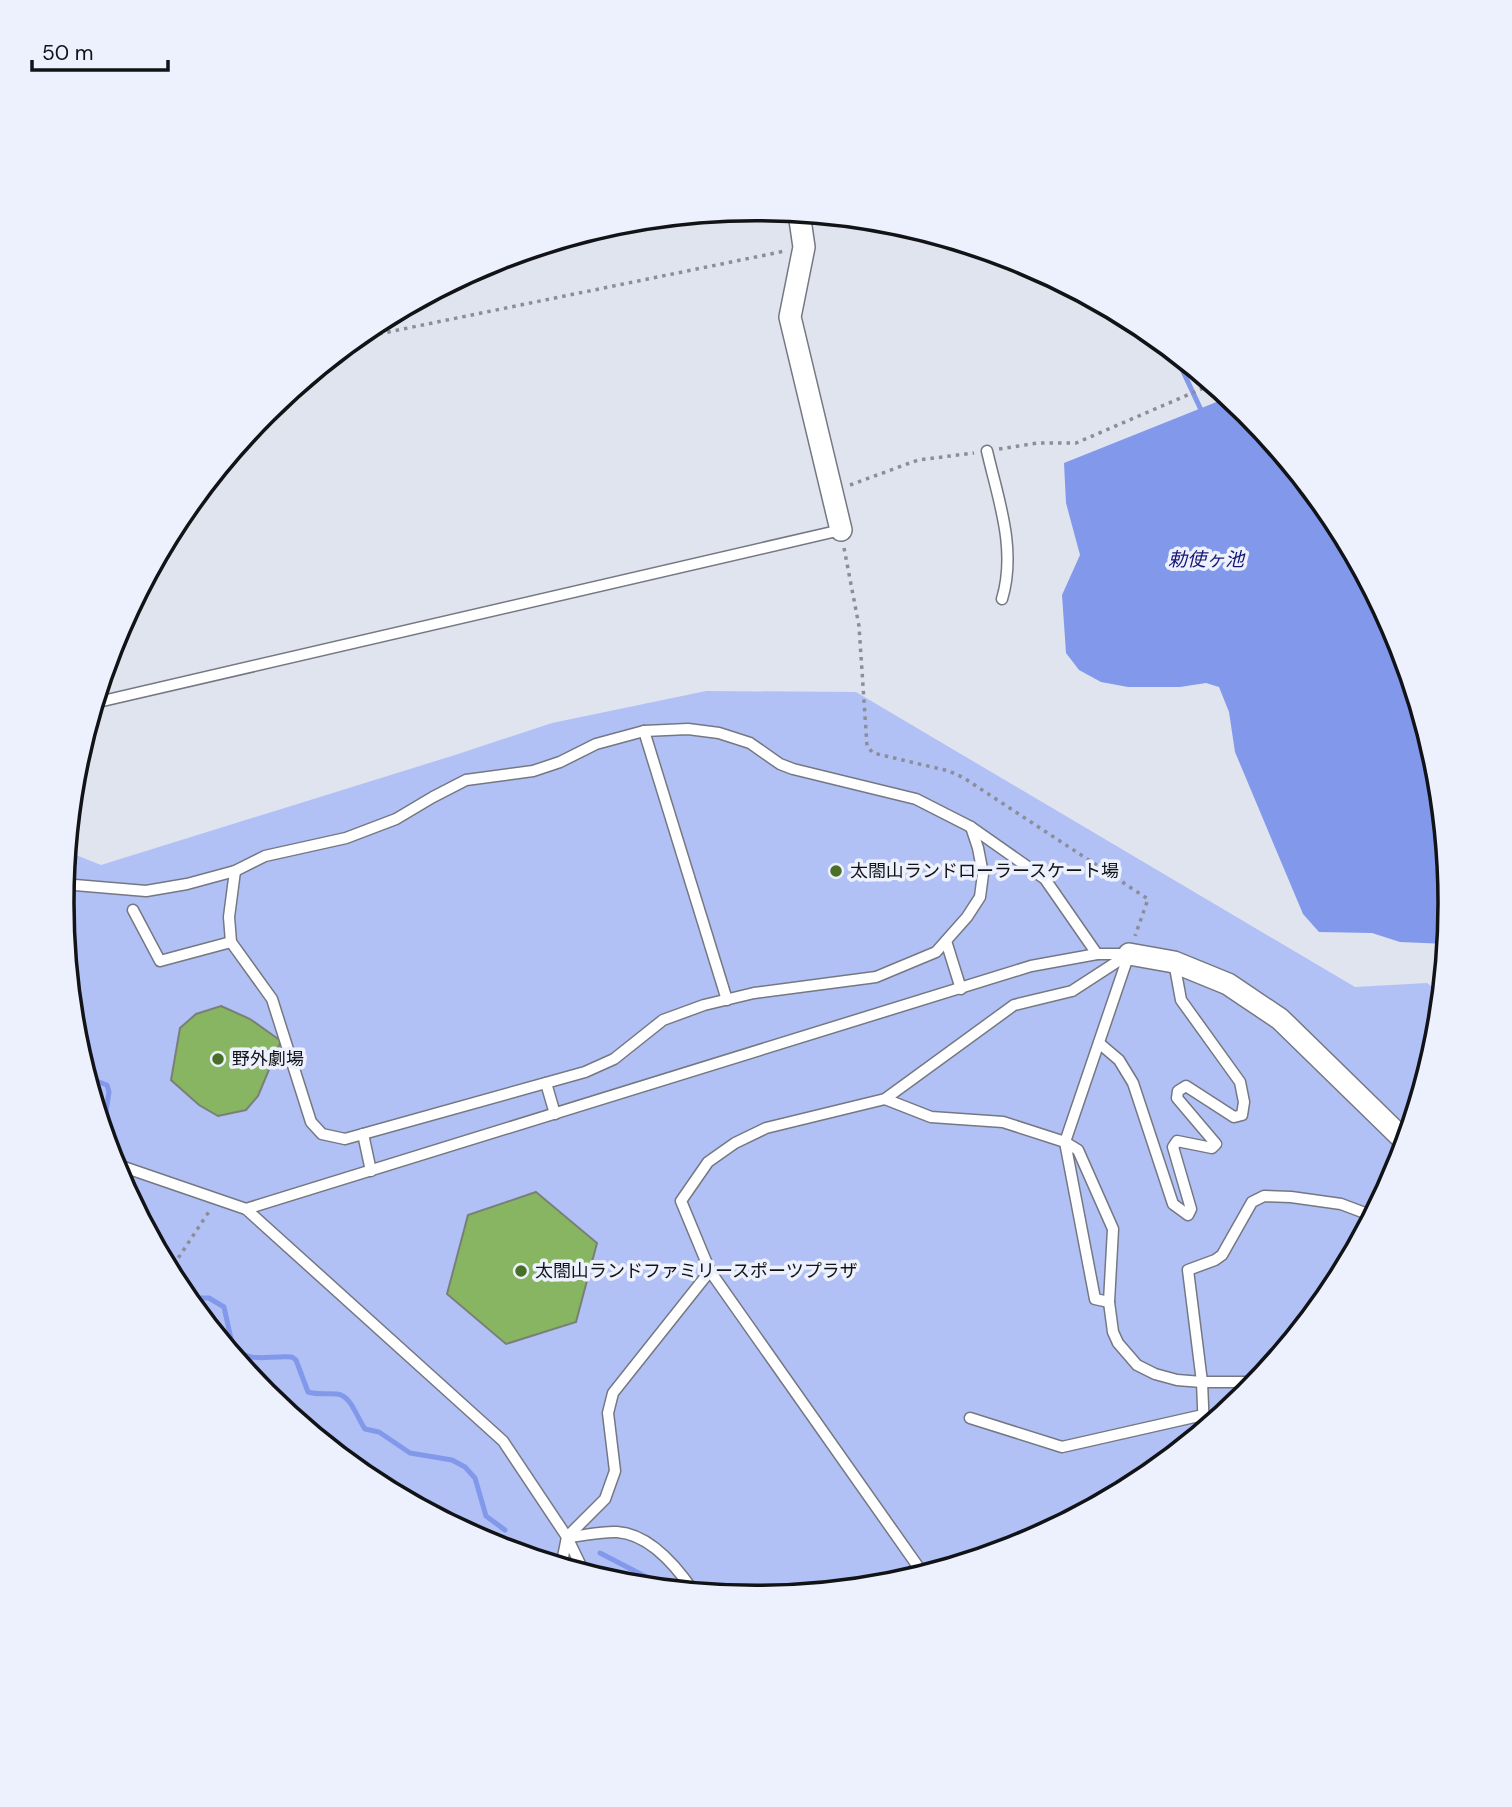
<svg xmlns="http://www.w3.org/2000/svg" width="1512" height="1807" font-family="'DM Sans','Noto Sans JP',sans-serif">
<style>
.green{fill:#b1c1f6}
.water{fill:#8299eb}
.lines{fill:none;stroke-linecap:round;stroke-linejoin:round}
.stream{stroke:#8299eb;stroke-width:5}
.building{fill:#87b561;stroke:#7a8076;stroke-width:2}
.lane-casing{stroke:#757882;stroke-width:13}
.street-casing{stroke:#757882;stroke-width:24}
.path{stroke:#8c8e97;stroke-width:3.5;stroke-dasharray:3.5 5;stroke-linecap:butt}
.lane{stroke:#fff;stroke-width:10}
.street{stroke:#fff;stroke-width:21}
.poi-dot{fill:#4a6f28;stroke:#edf1fd;stroke-width:2.5}
.labels{text-anchor:middle;dominant-baseline:central;stroke-width:7;stroke-linejoin:round;paint-order:stroke}
.poi-label{font-size:18px;fill:#121317;stroke:#edf1fd;text-anchor:start}
.water-label{font-size:19px;font-style:italic;fill:#151574;stroke:#edf1fd}
.rim{fill:none;stroke:#121317;stroke-width:3.5}
</style>
<rect width="100%" height="100%" fill="#e0e4ef"/>
<path class="green" d="M706 691 856 692 1355 987 1427 983 1442 994 1437 1039 1398 1170 1333 1290 1247 1395 1142 1481 1021 1546 891 1585 756 1598 620 1585 490 1545 370 1481 264 1394 178 1289 114 1169 75 1039 61 903 66 851 101 865 455 755 552 723Z"/>
<path class="water" d="M1229 397 1248 413 1334 518 1398 638 1437 768 1451 904 1447 944 1400 942 1372 933 1319 932 1303 914 1235 752 1229 712 1219 687 1206 683 1180 687H1128L1101 682 1079 670 1066 653 1062 595 1080 555 1066 503 1064 463Z"/>
<g class="lines">
<g class="stream">
<path d="M1174 352 1202 412"/>
<path d="M86 1077 107 1085 109 1092 103 1132"/>
<path d="M185 1298H209L224 1307 233 1348C253 1364 268 1355 292 1357L296 1360 308 1392C318 1395 326 1393 337 1394 351 1395 357 1418 365 1429L379 1432 410 1453 452 1460 465 1467 475 1478 486 1516 505 1530"/>
<path d="M600 1553 658 1583 661 1589"/>
</g>
</g>
<g class="building">
<path d="M221 1006 250 1019 281 1041 258 1096 246 1110 218 1116 199 1105 171 1080 180 1028 196 1014Z"/>
<path d="M536 1192 597 1243 576 1322 506 1344 447 1294 468 1215Z"/>
<path d="M912 1565 919 1576 882 1586Z"/>
</g>
<g class="lines">
<g class="lane-casing">
<g id="lane">
<path d="M987 451C998 499 1017 549 1002 599"/>
<path d="M94 703 841 530"/>
<path d="M644 731 727 1000"/>
<path d="M235 871 229 917 231 942 272 999 311 1122 322 1134 345 1139 585 1072 614 1059 663 1020 704 1005 754 993 876 977 936 952 967 917 980 897 983 874 978 848 971 827"/>
<path d="M63 884 146 891 187 884 235 871 265 856 346 838 396 819 433 797 466 780 533 771 560 762 596 744 644 731 688 729 719 733 750 743 780 764 793 769 916 799 971 827 1045 879 1097 954"/>
<path d="M133 910 160 961 231 942"/>
<path d="M946 941 961 989"/>
<path d="M70 990 72 992"/>
<path d="M1099 1043 1119 1060 1133 1083 1173 1204 1188 1215 1191 1209 1173 1147 1177 1141 1212 1148 1216 1144 1177 1098 1178 1091 1186 1086 1234 1117 1242 1115 1244 1102 1240 1082 1181 1000 1174 962"/>
<path d="M546 1083 555 1114"/>
<path d="M885 1099 931 1117 1003 1122 1065 1142 1078 1150 1113 1229 1109 1302 1113 1332 1118 1343 1137 1365 1155 1374 1177 1380 1202 1382H1258"/>
<path d="M363 1134 371 1171"/>
<path d="M112 1163 246 1209 503 1441 567 1537 581 1566 598 1578"/>
<path d="M246 1209 1031 966 1097 954H1129"/>
<path d="M710 1271 924 1575"/>
<path d="M1109 1302 1095 1299 1065 1142 1129 954"/>
<path d="M970 1418 1062 1447 1203 1415"/>
<path d="M1204 1430 1202 1382 1188 1270 1215 1260 1222 1255 1252 1202 1264 1196 1291 1197 1341 1204 1373 1216"/>
<path d="M567 1537C583 1536 601 1531 617 1532 649 1534 677 1567 694 1592"/>
<path d="M561 1567 567 1537 605 1499 615 1471 608 1413 613 1393 710 1271 681 1201 708 1162 735 1143 766 1128 885 1099 1014 1005 1072 991 1129 954"/>
</g>
</g>
<g class="street-casing">
<g id="street">
<path d="M799 213 804 247 790 317 841 530"/>
<path d="M1129 954 1174 962 1228 984 1280 1019 1406 1142"/>
</g>
</g>
<g class="path">
<path d="M354 339 785 251"/>
<path d="M999 449 1038 443H1076L1213 384"/>
<path d="M850 485 918 460 974 453"/>
<path d="M844 548 859 626 867 746 873 753 949 771 964 778 1148 899 1135 936"/>
<path d="M169 1272 210 1210"/>
</g>
<use href="#lane" class="lane"/>
<use href="#street" class="street"/>
</g>
<g class="poi-dot">
<circle cx="836" cy="871" r="7"/>
<circle cx="218" cy="1059" r="7"/>
<circle cx="521" cy="1271" r="7"/>
</g>
<g class="labels">
<g class="poi-label">
<text x="850" y="871">太閤山ランドローラースケート場</text>
<text x="232" y="1059">野外劇場</text>
<text x="535" y="1271">太閤山ランドファミリースポーツプラザ</text>
</g>
<g class="water-label">
<text x="1206" y="559">勅使ヶ池</text>
</g>
</g>
<path d="M0 0H1512V1807H0ZM74 903a682 682 0 1 1 1364 0a682 682 0 1 1-1364 0Z" fill="#edf1fd" fill-rule="evenodd"/>
<path class="rim" d="M74 903a682 682 0 1 1 1364 0a682 682 0 1 1-1364 0Z"/>
<path d="M32 60v10h136v-10" fill="none" stroke="#121317" stroke-width="3.5"/>
<text x="42" y="60" font-size="21" fill="#121317" stroke="#edf1fd" stroke-width="5" paint-order="stroke">50 m</text>
</svg>
